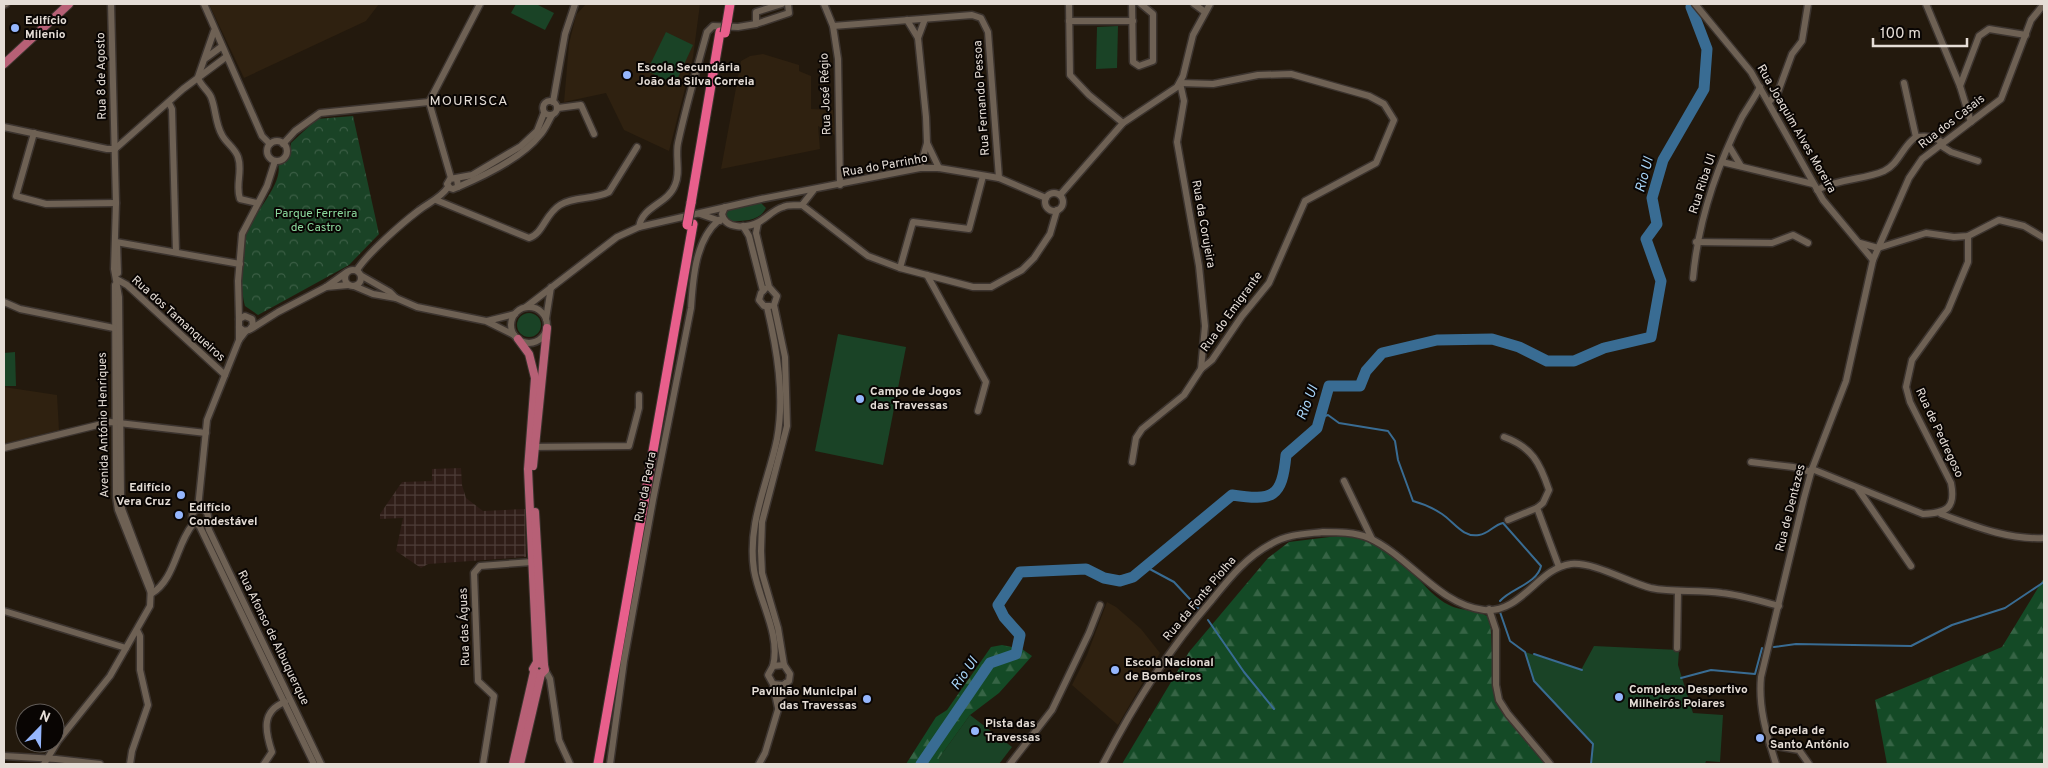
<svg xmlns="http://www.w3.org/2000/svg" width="2048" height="768" font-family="Overpass,sans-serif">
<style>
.built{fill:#2f2110}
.industrial{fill:url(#industrial-grid)}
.grass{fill:#1a4326}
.forest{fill:url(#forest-firs)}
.park{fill:url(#park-crowns)}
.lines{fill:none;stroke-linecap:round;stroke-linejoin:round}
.stream{stroke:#396c93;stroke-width:2}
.river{stroke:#396c93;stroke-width:11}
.minor-casing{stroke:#3c342f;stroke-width:9}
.major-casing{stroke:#3c342f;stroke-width:10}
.highway-casing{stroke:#3c342f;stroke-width:11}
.minor{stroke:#6e6154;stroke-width:6}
.major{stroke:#b76076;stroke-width:8}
.highway{stroke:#e85f8c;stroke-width:9}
.highway-bridge-casing{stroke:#3c342f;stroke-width:11;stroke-linecap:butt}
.highway-bridge{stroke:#e85f8c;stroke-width:9}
.poi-dot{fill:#95b6fd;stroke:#090503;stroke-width:2}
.labels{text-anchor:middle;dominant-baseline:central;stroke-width:4;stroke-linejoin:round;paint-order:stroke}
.poi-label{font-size:12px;font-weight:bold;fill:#e5ddd6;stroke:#090503;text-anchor:start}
.street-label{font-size:12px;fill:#e5ddd6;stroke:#090503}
.park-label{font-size:12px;fill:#8ad79c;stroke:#090503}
.neighbourhood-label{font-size:14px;letter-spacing:1px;fill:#e5ddd6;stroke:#090503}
.water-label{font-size:14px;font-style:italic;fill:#a7d3f6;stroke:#090503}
</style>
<defs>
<pattern id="industrial-grid" width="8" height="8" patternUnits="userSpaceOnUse" patternTransform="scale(1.25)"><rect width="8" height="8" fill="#2f1d17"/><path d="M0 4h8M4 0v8" fill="none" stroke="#4d3d38"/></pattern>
<pattern id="forest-firs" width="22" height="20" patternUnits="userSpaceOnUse" patternTransform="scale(1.25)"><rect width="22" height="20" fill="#144a26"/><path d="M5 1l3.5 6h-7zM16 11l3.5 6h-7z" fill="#366445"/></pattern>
<pattern id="park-crowns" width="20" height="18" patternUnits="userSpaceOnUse" patternTransform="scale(1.25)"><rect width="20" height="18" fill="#1a4326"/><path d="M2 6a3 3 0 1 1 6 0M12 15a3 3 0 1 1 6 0" fill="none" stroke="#3b5e45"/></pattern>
</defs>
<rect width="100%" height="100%" fill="#23190d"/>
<g class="built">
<path d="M209 4H379L366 21 244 78Z"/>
<path d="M586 4H700L693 57 669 151 624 130 606 93 564 102 569 44 576 15Z"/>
<path d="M763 54 799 65V71L811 76V109L833 110 835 135 818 126 820 149 721 169 741 61 750 56Z"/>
<path d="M4 387 57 395 59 430 4 444Z"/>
<path d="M1107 602 1116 607 1141 629 1160 653 1118 725 1072 685 1087 655Z"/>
</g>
<path class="industrial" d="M461 468 462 485 466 498 483 511 525 509 526 557 428 564 421 568 396 551 403 518 380 519V514L402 482 432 481V469Z"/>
<g class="grass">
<path d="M516 4H536L554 13 545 30 511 13Z"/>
<path d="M1118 26 1117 68 1096 69 1097 27Z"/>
<path d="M666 32 693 45 675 84 647 71Z"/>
<path d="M760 202 766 208C760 221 744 221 731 221L726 216V211L730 208Z"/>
<circle cx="529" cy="325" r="12"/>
<path d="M838 334 906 347 883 465 815 451Z"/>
<path d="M15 352 16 386H4V353Z"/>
<path d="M1594 646 1679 650 1678 665 1693 713 1723 715 1720 762 1706 761 1705 764H1591L1593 744 1534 681 1525 652 1581 670Z"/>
<path d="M970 715 1012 747 999 764H939V758Z"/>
</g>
<g class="forest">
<path d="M1338 536C1369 537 1394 552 1415 575 1425 586 1436 599 1449 605 1462 612 1479 609 1490 618L1495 702 1547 764H1122L1189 652 1268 558 1289 542Z"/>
<path d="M2044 578V764H1887L1875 700 2002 647Z"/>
<path d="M1002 645 1022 649 1032 656 999 693 970 715 939 758V764H906L936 717 947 710 991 647Z"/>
</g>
<path class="park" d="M353 116 379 234 349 265 258 315 245 306C240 288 240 250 246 233 253 214 284 183 278 164L289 157 291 143 317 119Z"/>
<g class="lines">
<g class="stream">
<path d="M1320 418 1328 415 1339 423 1388 431 1395 441 1398 460 1413 501C1424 504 1433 508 1442 514 1454 522 1463 538 1479 535 1489 534 1493 525 1503 523L1541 566C1537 584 1511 588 1500 601"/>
<path d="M1146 567 1174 582 1200 610"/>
<path d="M1500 612 1510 641 1525 652 1534 681 1593 744 1591 764"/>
<path d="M1208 620 1244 672 1274 709"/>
<path d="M1774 647 1796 644 1911 646 1952 625 2005 608 2044 582"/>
<path d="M1534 654 1582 670"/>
<path d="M1681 678 1711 670 1755 674 1762 648"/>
</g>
<path class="river" d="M921 764 990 663 1016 654 1020 635 1004 617 998 605 1020 572 1086 569 1104 578 1120 581 1133 577 1232 495C1273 501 1282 498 1286 455L1317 428 1329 386H1360L1366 371 1382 353 1437 340 1492 339 1519 347 1547 361H1574L1604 348 1651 337 1661 281 1646 239 1657 224 1652 198 1663 160 1704 89 1707 49 1691 7 1692 4"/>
<g class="minor-casing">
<g id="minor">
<path d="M204 4 262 136 270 144"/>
<path d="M782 4 756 12V24L789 13 788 4"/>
<path d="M824 4 833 26 838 59 840 185"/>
<path d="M1069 4 1070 75 1089 95 1123 123"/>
<path d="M1132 4 1133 62 1139 66 1153 61V14L1141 4"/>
<path d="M1194 4 1205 12"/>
<path d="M1695 4 1751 72 1823 200 1873 260"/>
<path d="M1926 4 1960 86"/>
<path d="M4 5 6 4"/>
<path d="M907 20 918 38 926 117 927 143 920 168"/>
<path d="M1069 21H1133"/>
<path d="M833 26 972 15 981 18 988 32 999 178"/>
<path d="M918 38 925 19"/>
<path d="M206 58 221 47"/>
<path d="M198 77 214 31"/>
<path d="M198 78C201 86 208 90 211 97 216 109 215 123 222 135 226 143 235 148 238 157 243 171 235 185 240 199L257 203"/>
<path d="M1180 83 1184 101 1177 142 1199 266 1205 326 1201 369"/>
<path d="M1904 83 1916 137"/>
<circle cx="550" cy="108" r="7"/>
<path d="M429 102 480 4"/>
<path d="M429 102 451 178"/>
<path d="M553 102 565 34 575 4"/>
<path d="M1769 102 1778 92 1792 54 1802 41 1808 4"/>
<path d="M169 103 172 109 176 252"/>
<path d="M558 108 581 105 594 134"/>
<path d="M1971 122 1960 86 1979 36 1989 29 2026 35"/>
<path d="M4 127 107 149H115"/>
<path d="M34 133 16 196 46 204 116 203"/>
<circle cx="277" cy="151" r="10"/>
<path d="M927 143 939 168"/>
<path d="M283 144 295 131 320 113 429 102"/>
<path d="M1940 145 1951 152 1978 161"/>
<path d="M1729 146 1741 166"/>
<path d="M115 149 183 89 226 57"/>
<path d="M1722 162 1813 184"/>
<path d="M457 179 458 187 453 189 450 188 447 184 450 179 472 175 521 146 537 131 544 113"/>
<path d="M458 187C484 176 523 157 540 135 545 130 548 122 552 115"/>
<path d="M1817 190C1840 178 1864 180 1884 171 1899 164 1903 145 1916 137 1927 136 1934 136 1943 143"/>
<circle cx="1054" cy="202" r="9"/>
<path d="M1060 195 1123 123 1177 87 1183 76 1193 35 1210 4"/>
<path d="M436 200 529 238C543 234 545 214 560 205 574 196 593 200 609 192L637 147"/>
<path d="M802 205 868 256 900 268 973 287H991L1022 270 1034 258 1050 234 1057 210"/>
<path d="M725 207 722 214C725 230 748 228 759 222 768 217 773 210 783 207 789 204 796 206 802 205L813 191"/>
<path d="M700 214 720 221"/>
<path d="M758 223 756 233 769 287 777 296 774 305 785 357 787 426 762 522 761 551 762 573 778 628 784 665"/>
<path d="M743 226 749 236 763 291"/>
<path d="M639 227C642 206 668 204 675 185 681 172 675 157 678 143 686 106 697 68 707 32L713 26 738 27 756 24"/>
<path d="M116 242 240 264"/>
<path d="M1696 242 1772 243 1793 235 1808 243"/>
<path d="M117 243 118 273"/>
<path d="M1860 243 1878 248"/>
<path d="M1878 248 1926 233 1954 237 1968 236 1999 220 2024 226 2044 238"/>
<path d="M900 268 913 222 969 229 983 176"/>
<circle cx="353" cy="278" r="8"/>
<path d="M357 270C368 253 401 224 418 211 428 203 441 198 448 187"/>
<path d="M927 275 986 382 978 411"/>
<path d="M362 276 390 292 396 298 417 307 486 321 514 335"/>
<path d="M1693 278C1698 223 1717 166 1742 117 1748 107 1755 97 1760 87"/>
<path d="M116 279 127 285 225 375"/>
<path d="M115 285 116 497 118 510 151 593"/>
<path d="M354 286 373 294 396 298"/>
<path d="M326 287 348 285"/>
<path d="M765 289 761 293 759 300 764 306H770"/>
<path d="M4 302 20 309 114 328"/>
<path d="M526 307 617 237 639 227 761 199 920 168H939L999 178 1046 198"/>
<path d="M767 307C777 349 785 396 777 439 768 483 747 523 754 570 759 601 781 634 773 666"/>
<circle cx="529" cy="325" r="18"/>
<path d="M239 319 238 281 242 234 267 186 275 161"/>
<path d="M546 319 551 287"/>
<path d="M487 321 515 314"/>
<path d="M239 327 244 331 249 330 253 325 252 319 245 316 239 319V340"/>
<path d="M251 329 278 312 326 287 347 272"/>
<path d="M1504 437C1532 447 1540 463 1549 490L1543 503 1537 508 1559 567"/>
<path d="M530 447 629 446 639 408V395"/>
<path d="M4 448 110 422 206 433"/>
<path d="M1132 462 1136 438 1142 429 1184 395 1201 369 1212 360 1242 316 1269 283 1305 201 1376 163 1394 120 1384 104 1369 96 1291 74 1258 75 1213 84 1180 83"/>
<path d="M1751 462 1793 467 1811 472"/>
<path d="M1812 469 1923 514C1947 513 1956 508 1951 483L1910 402 1906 387 1912 360 1948 310 1968 262V236"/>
<path d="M1344 481 1372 539"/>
<path d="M1858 489 1911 566"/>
<path d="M198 508 207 420 239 340 246 331"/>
<circle cx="200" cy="517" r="8"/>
<path d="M1941 514C1974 526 2008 540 2044 538"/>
<path d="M1508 520 1537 508"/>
<path d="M207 522 209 530 321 764"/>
<path d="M199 525 314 764"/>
<path d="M151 594C176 579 176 543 194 523"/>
<path d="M1489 609 1496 630V685L1499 700 1508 714 1550 764"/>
<path d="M4 611 126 648"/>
<path d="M1677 648 1678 591"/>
<path d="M545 670 550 679 559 740 570 764"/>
<path d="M773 684 783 685 789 681 790 674 784 665 773 666 768 675 773 684 778 708"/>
<path d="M1770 745 1799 750 1809 764"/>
<path d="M4 756 56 759 100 764"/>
<path d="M44 764 58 741 110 676 150 606 151 586 122 509 121 497 119 297 114 269 116 203 111 4"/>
<path d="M130 764 132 751 148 705 140 670V636L137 630"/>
<path d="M264 764 272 752C265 731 261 711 285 702"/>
<path d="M483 764 494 696 478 681 474 573 480 566 532 562"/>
<path d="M610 764 624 661 653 500 691 308C693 279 695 240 719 220"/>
<path d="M759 764 765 753 786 683"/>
<path d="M1010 764 1052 710 1089 633 1100 605"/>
<path d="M1103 764C1133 706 1168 650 1211 601 1229 579 1245 558 1271 544 1287 534 1305 534 1323 532 1337 532 1355 532 1369 538 1409 556 1439 605 1484 610 1521 614 1538 568 1571 564 1595 562 1627 582 1651 588 1674 593 1698 589 1722 593 1741 595 1760 601 1779 606"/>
<path d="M1776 764C1767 735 1758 708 1761 677L1804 498 1812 469 1846 381 1873 260 1909 178 1922 159 2001 99 2031 20 2044 4"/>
</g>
</g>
<g class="major-casing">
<g id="major">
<path d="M4 64 69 4"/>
<path d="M518 339 529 354 535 378 528 469 537 662 533 669 536 673 541 674 545 670 544 665 537 662"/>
<path d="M533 466 547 328"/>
<path d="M535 512 544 665"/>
<path d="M513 764 534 672"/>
<path d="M520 764 541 674"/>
</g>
</g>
<g class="highway-casing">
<g id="highway">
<path d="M727 22 730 4"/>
<path d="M691 203 720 32"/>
<path d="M598 764 693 224"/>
</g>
</g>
<use href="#minor" class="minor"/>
<use href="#major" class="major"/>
<use href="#highway" class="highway"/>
<g class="highway-bridge-casing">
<g id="highway-bridge">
<path d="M725 33 727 22"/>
<path d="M687 225 691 203"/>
</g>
</g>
<use href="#highway-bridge" class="highway-bridge"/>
</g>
<g class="poi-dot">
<circle cx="15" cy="28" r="5"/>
<circle cx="627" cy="75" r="5"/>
<circle cx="860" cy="399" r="5"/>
<circle cx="181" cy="495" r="5"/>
<circle cx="179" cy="515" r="5"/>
<circle cx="1115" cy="670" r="5"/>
<circle cx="1619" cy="697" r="5"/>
<circle cx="867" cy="699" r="5"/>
<circle cx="975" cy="731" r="5"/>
<circle cx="1760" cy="738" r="5"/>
</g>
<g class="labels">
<g class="poi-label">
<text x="25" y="21">Edifício<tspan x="25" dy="14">Milenio</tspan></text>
<text x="637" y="68">Escola Secundária<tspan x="637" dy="14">João da Silva Correia</tspan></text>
<text x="870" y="392">Campo de Jogos<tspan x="870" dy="14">das Travessas</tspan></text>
<text x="171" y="488" text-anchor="end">Edifício<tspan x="171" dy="14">Vera Cruz</tspan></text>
<text x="189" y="508">Edifício<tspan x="189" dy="14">Condestável</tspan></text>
<text x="1125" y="663">Escola Nacional<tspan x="1125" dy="14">de Bombeiros</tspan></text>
<text x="1629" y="690">Complexo Desportivo<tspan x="1629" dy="14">Milheirós Poiares</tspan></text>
<text x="857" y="692" text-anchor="end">Pavilhão Municipal<tspan x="857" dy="14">das Travessas</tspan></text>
<text x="985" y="724">Pista das<tspan x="985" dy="14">Travessas</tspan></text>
<text x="1770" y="731">Capela de<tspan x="1770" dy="14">Santo António</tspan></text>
</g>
<g class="street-label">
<text transform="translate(102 76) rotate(-91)">Rua 8 de Agosto</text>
<text transform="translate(826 94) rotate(-92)">Rua José Régio</text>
<text transform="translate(982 98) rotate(-94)">Rua Fernando Pessoa</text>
<text transform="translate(1952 122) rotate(-38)">Rua dos Casais</text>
<text transform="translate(1796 129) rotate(60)">Rua Joaquim Alves Moreira</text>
<text transform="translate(885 166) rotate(-10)">Rua do Parrinho</text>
<text transform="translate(1703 184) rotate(-72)">Rua Riba Ul</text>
<text transform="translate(1203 224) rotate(80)">Rua da Corujeira</text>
<text transform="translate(1232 312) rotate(-54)">Rua do Emigrante</text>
<text transform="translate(178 319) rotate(42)">Rua dos Tamanqueiros</text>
<text transform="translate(104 425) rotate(-91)">Avenida António Henriques</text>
<text transform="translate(1939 433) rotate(65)">Rua de Pedregoso</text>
<text transform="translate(646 487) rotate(-79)">Rua da Pedra</text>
<text transform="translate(1791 508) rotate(-76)">Rua de Dentazes</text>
<text transform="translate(1200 599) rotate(-50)">Rua da Fonte Piolha</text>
<text transform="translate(465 627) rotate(-92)">Rua das Águas</text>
<text transform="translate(273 638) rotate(64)">Rua Afonso de Albuquerque</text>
</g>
<g class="park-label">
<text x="316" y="214">Parque Ferreira<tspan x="316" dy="14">de Castro</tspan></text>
</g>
<g class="neighbourhood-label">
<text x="469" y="101">MOURISCA</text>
</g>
<g class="water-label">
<text transform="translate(1645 175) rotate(-75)">Rio Ul</text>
<text transform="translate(1308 403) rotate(-69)">Rio Ul</text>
<text transform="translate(965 674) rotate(-55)">Rio Ul</text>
</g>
</g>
<rect width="2048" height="768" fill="none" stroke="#e5ddd6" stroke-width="10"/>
<g transform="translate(40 728) rotate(23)"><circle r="24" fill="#090503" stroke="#615b57"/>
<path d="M0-4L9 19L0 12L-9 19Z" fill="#95b6fd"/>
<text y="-8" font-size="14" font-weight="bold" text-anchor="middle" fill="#e5ddd6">N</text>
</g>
<path d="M1873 38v8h94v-8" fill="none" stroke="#e5ddd6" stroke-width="2.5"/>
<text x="1880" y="38" font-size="15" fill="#e5ddd6" stroke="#090503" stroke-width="4" paint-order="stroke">100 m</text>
</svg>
